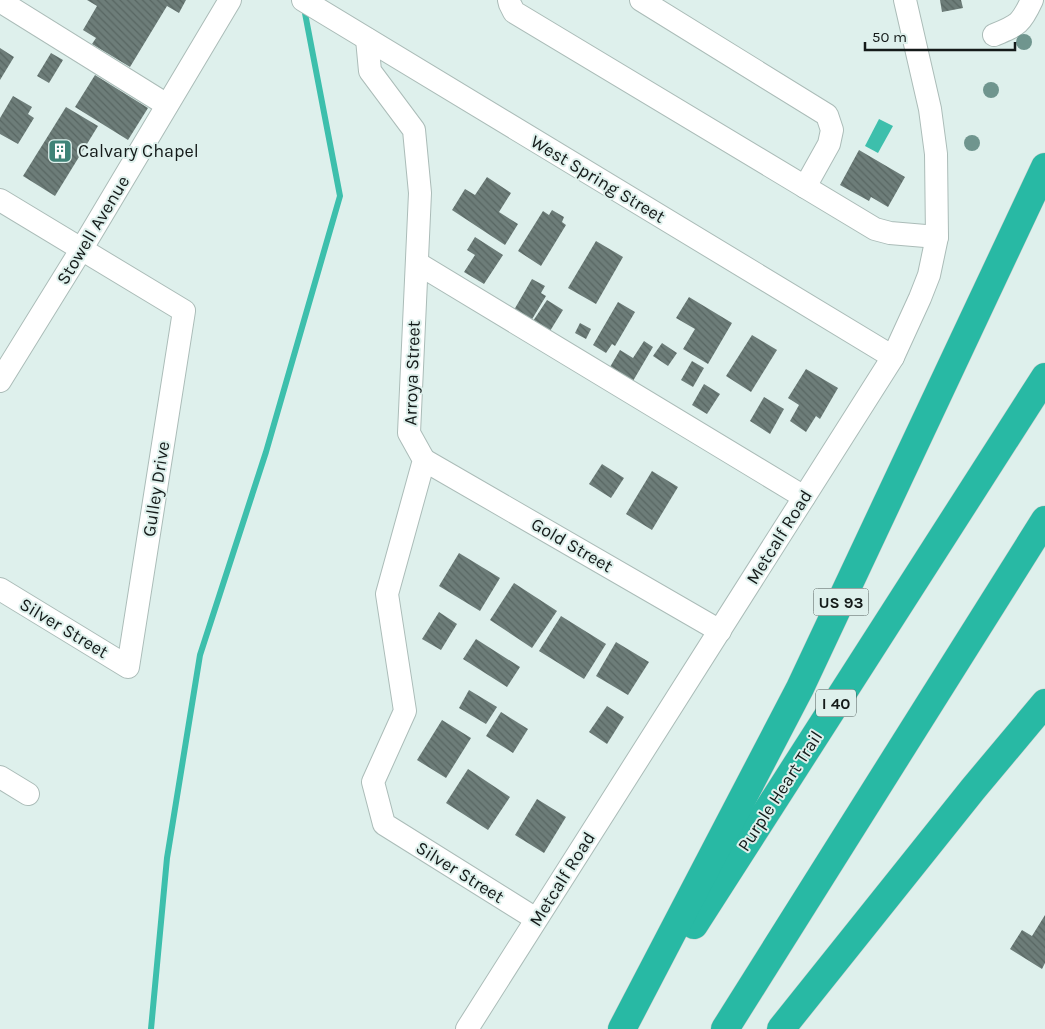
<svg xmlns="http://www.w3.org/2000/svg" width="1045" height="1029" font-family="Karla,sans-serif">
<style>
.water{fill:#3dbfac}
.lines{fill:none;stroke-linecap:round;stroke-linejoin:round}
.stream{stroke:#3dbfac;stroke-width:6}
.building{fill:url(#building-back-hatch)}
.minor-casing{stroke:#abbcb8;stroke-width:24}
.highway-casing{stroke:#cbcdcc;stroke-width:29}
.minor{stroke:#fff;stroke-width:22}
.highway{stroke:#28b9a4;stroke-width:28}
.tree{fill:#6f958e}
.labels{text-anchor:middle;dominant-baseline:central;stroke-width:4;stroke-linejoin:round;paint-order:stroke}
.shield{fill:#def0ec;stroke:#515a58;stroke-width:1}
.shield-label{font-size:16px;font-weight:bold;fill:#141a19}
.poi-label{font-size:18px;fill:#141a19;stroke:#def0ec;text-anchor:start}
.street-label{font-size:18px;fill:#141a19;stroke:#def0ec}
</style>
<defs>
<pattern id="building-back-hatch" width="6" height="6" patternUnits="userSpaceOnUse" patternTransform="scale(1.25)"><rect width="6" height="6" fill="#6d7d79"/><path d="M-1 5l2 2M0 0l6 6M5-1l2 2" fill="none" stroke="#586662"/></pattern>
</defs>
<rect width="100%" height="100%" fill="#def0ec"/>
<path class="water" d="M879 119 893 126 878 153 865 146Z"/>
<g class="lines">
<path class="stream" d="M151 1029 167 858 200 655 266 452 340 196 304 8"/>
</g>
<g class="building">
<path d="M87 0H186L179 13 167 6 130 67 92 44 96 38 83 30 97 6Z"/>
<path d="M940 0H961L963 8 942 12Z"/>
<path d="M0 48 14 57 0 80Z"/>
<path d="M51 53 63 60 49 83 37 76Z"/>
<path d="M95 75 148 108 128 140 75 107Z"/>
<path d="M13 96 32 107 28 114 34 118 18 144 0 134V118Z"/>
<path d="M66 107 98 126 55 196 23 176Z"/>
<path d="M859 150 905 177 888 207 871 197 869 201 840 185Z"/>
<path d="M487 177 511 193 499 212 518 224 505 245 452 210 465 189 475 195Z"/>
<path d="M552 210 564 217 562 222 566 225 541 266 518 251 543 211 549 215Z"/>
<path d="M475 237 503 255 484 284 464 272 475 255 467 250Z"/>
<path d="M596 241 623 257 596 304 568 288Z"/>
<path d="M532 279 545 286 541 293 546 296 531 321 514 310Z"/>
<path d="M689 297 732 323 708 364 683 349 695 329 676 318Z"/>
<path d="M547 300 563 310 550 331 533 321Z"/>
<path d="M618 302 635 312 615 346 612 344 606 353 593 345Z"/>
<path d="M580 323 591 329 586 339 575 333Z"/>
<path d="M752 335 777 350 751 392 726 376Z"/>
<path d="M644 341 653 347 633 381 610 367 620 350 633 358Z"/>
<path d="M662 343 677 353 668 366 653 356Z"/>
<path d="M692 361 704 368 693 387 681 380Z"/>
<path d="M806 369 838 388 820 419 816 416 806 432 790 421 799 405 788 398Z"/>
<path d="M704 384 720 394 707 414 692 405Z"/>
<path d="M764 397 784 409 770 434 750 421Z"/>
<path d="M602 464 624 478 611 498 589 484Z"/>
<path d="M652 471 678 487 652 530 626 514Z"/>
<path d="M459 553 500 578 480 611 439 586Z"/>
<path d="M514 583 557 611 532 648 490 620Z"/>
<path d="M439 612 457 624 441 650 422 639Z"/>
<path d="M561 616 606 644 584 679 539 651Z"/>
<path d="M476 639 520 667 507 687 463 659Z"/>
<path d="M616 642 649 662 628 695 596 676Z"/>
<path d="M469 690 497 707 486 724 459 708Z"/>
<path d="M607 706 624 717 607 744 589 732Z"/>
<path d="M501 712 528 729 513 753 486 736Z"/>
<path d="M442 720 471 738 446 778 417 760Z"/>
<path d="M468 769 510 797 488 830 446 803Z"/>
<path d="M537 799 566 817 544 853 515 835Z"/>
<path d="M1045 915V963L1042 969 1010 949 1022 930 1032 936Z"/>
</g>
<g class="lines">
<g class="minor-casing">
<g id="minor">
<path d="M303 0 893 357"/>
<path d="M509 0 510 4 514 12 875 229 890 233 937 237"/>
<path d="M641 0 827 115 832 130 829 144 805 187"/>
<path d="M0 1 167 105"/>
<path d="M994 35C1018 25 1021 24 1032 0"/>
<path d="M367 39 370 71 414 130 420 193 409 433 424 460 387 594 405 711 373 782 384 824 536 919"/>
<path d="M0 200 184 311 128 667 0 589"/>
<path d="M417 263 804 497"/>
<path d="M0 381 81 250 230 0"/>
<path d="M424 460 720 631"/>
<path d="M0 777 28 794"/>
<path d="M467 1029 893 357 920 298 929 275 937 237 936 154 930 109 905 0"/>
</g>
</g>
<g class="highway-casing">
<g id="highway">
<path d="M694 925 1045 377"/>
<path d="M622 1029 800 688 1045 167"/>
<path d="M725 1029 1045 520"/>
<path d="M781 1029 973 789 1045 703"/>
</g>
</g>
<use href="#minor" class="minor"/>
<use href="#highway" class="highway"/>
</g>
<g class="tree">
<circle cx="1024" cy="42" r="8"/>
<circle cx="991" cy="90" r="8"/>
<circle cx="972" cy="143" r="8"/>
</g>
<defs>
<g id="building-square" transform="scale(1.25)"><rect x="-9" y="-9" width="18" height="18" rx="4" fill="#3f8377" stroke="#def0ec"/><path d="M-4-6H4V6H1V3H-1V6H-4ZM-2.5-4.3h1.7v1.8h-1.7ZM.8-4.3h1.7v1.8H.8ZM-2.5-1h1.7V.8h-1.7ZM.8-1h1.7V.8H.8Z" fill="#fff"/></g>
</defs>
<g fill-rule="evenodd">
<use href="#building-square" x="60" y="151"/>
</g>
<g class="labels">
<g class="shield">
<rect x="813.5" y="588.5" width="55" height="27" rx="4"/>
<rect x="816" y="689.5" width="40" height="27" rx="4"/>
</g>
<g class="shield-label">
<text x="841" y="602">US 93</text>
<text x="836" y="703">I 40</text>
</g>
<g class="poi-label">
<text x="78" y="151">Calvary Chapel</text>
</g>
<g class="street-label">
<text transform="translate(598 179) rotate(31)">West Spring Street</text>
<text transform="translate(93 230) rotate(-59)">Stowell Avenue</text>
<text transform="translate(412 373) rotate(-88)">Arroya Street</text>
<text transform="translate(156 489) rotate(-81)">Gulley Drive</text>
<text transform="translate(779 537) rotate(-58)">Metcalf Road</text>
<text transform="translate(572 545) rotate(30)">Gold Street</text>
<text transform="translate(64 628) rotate(31)">Silver Street</text>
<text transform="translate(780 791) rotate(-57)">Purple Heart Trail</text>
<text transform="translate(460 872) rotate(32)">Silver Street</text>
<text transform="translate(562 879) rotate(-58)">Metcalf Road</text>
</g>
</g>
<path d="M865 42v8h150v-8" fill="none" stroke="#141a19" stroke-width="2.5"/>
<text x="872" y="42" font-size="15" fill="#141a19" stroke="#def0ec" stroke-width="4" paint-order="stroke">50 m</text>
</svg>
